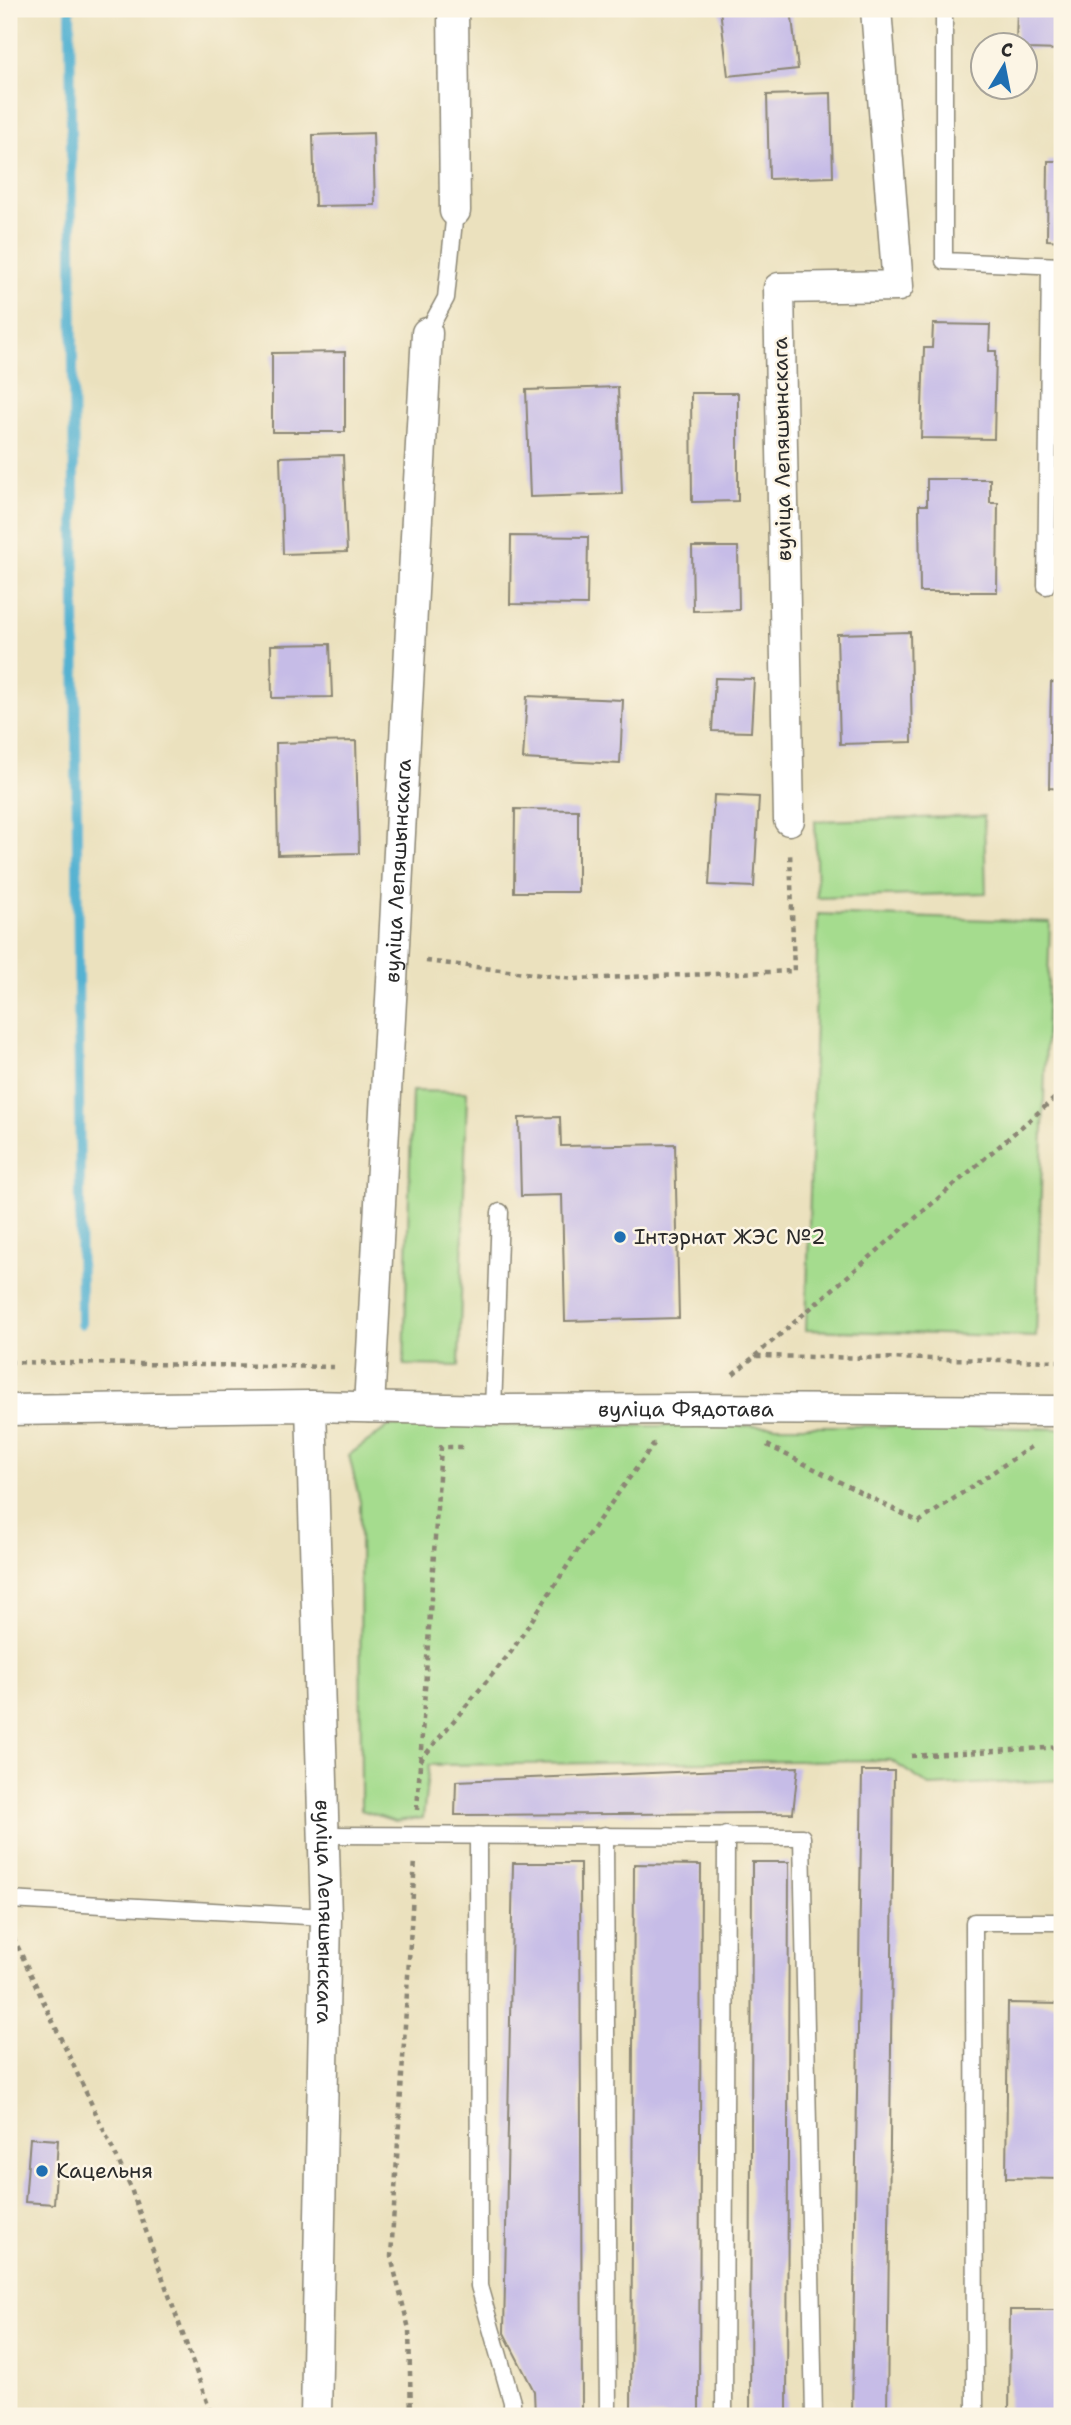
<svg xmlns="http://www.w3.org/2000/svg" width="1071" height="2425" font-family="'Shantell Sans',sans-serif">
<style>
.green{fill:#a5dc8e;stroke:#68845c;stroke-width:2}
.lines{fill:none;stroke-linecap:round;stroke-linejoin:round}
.stream{stroke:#54b2d2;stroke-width:10}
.building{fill:#c6bce7}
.lane-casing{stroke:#8b8674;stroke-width:19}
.street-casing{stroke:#8b8674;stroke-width:33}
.path{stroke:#8b8674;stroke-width:4.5;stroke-dasharray:5 5;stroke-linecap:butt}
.lane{stroke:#fff;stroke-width:16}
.street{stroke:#fff;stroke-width:30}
.poi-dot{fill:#1f6fb2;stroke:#fcf5e5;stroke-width:2.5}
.labels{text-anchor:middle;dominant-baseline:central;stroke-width:5;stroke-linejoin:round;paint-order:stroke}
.street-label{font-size:21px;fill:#2b2b2b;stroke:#fcf5e5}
.poi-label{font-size:21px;fill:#2b2b2b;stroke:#fcf5e5;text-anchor:start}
</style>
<rect width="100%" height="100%" fill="#fcf5e5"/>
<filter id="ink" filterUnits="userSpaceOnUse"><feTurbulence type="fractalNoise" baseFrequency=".0143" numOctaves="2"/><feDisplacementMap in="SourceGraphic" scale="14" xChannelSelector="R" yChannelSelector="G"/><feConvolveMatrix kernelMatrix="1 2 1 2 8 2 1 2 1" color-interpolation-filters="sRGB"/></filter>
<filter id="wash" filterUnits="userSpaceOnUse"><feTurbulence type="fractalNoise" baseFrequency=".00686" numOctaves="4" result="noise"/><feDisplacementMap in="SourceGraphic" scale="28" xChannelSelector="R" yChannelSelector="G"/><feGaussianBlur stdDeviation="1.57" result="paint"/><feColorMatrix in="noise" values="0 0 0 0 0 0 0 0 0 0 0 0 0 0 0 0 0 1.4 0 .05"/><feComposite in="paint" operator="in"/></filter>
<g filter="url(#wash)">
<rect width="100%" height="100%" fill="#ebe1be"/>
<g class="green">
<path d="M984 816 986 893 817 898 815 821Z"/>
<path d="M818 914 1050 922 1036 1337 806 1330Z"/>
<path d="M412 1091 467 1092 459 1366 404 1365Z"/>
<path d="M389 1426H944L1062 1429V1780L930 1786 890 1760 429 1765 423 1818 395 1821 361 1810 360 1502 349 1455Z"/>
</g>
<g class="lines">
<path class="stream" d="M70 9 81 1324"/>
</g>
<g id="blocks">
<g class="building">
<path d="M720 9H791L798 69 728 76Z"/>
<path d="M1017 9H1062V50L1026 49V46H1016Z"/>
<path d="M831 93 833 177 769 179 767 95Z"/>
<path d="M373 133 375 205 315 206 313 135Z"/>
<path d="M1048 161H1062V241L1047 240Z"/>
<path d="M933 324 990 325 989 351H996L994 439 921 438 924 348H932Z"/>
<path d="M345 352V432H272V353Z"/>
<path d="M618 387 622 494 530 497 526 390Z"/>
<path d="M691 393H738V501L692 502Z"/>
<path d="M343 455 347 552 283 554 280 457Z"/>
<path d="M927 479H990V503H998L997 592H920L919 505H927Z"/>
<path d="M511 536 588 537 587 605 510 604Z"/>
<path d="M692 547H738L739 610 693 611Z"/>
<path d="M910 632 912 742 840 744 837 634Z"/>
<path d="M330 644 332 697 272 698 271 645Z"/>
<path d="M715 678 754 679 751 732 712 731Z"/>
<path d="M1051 682 1062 683V789L1049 788Z"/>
<path d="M527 696 623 700 620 764 523 759Z"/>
<path d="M356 741 359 853 278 855 276 743Z"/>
<path d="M714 795 759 797 754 887 709 885Z"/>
<path d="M515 809 578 810V892H514Z"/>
<path d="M560 1117 561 1146 675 1144 679 1318 565 1321 562 1195 521 1196 519 1118Z"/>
<path d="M798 1767 793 1813 455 1815 456 1781Z"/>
<path d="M862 1771H894L887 2416H852Z"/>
<path d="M752 1862H789L787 2416H750Z"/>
<path d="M513 1863H580L582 2416H535L534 2391 504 2333Z"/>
<path d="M634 1864 701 1865 699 2416H631Z"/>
<path d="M1008 2003 1062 2004V2179L1006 2178Z"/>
<path d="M30 2138 58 2140 54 2204 25 2202Z"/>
<path d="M1010 2310H1062V2416H1009Z"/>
</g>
</g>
</g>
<g filter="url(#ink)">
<use href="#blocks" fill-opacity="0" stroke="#8b8674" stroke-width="2"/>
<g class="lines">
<g class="lane-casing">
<g id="lane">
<path d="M944 9V261L1062 266"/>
<path d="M427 333 446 298 455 211"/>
<path d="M1046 586 1050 266"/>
<path d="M493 1410 500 1212"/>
<path d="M323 1835 802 1837 814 2416"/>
<path d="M478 1835 479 2286 512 2402V2416"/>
<path d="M605 1835 608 2416"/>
<path d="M9 1900 326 1917"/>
<path d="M724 2416 726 1835"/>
<path d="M975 2416 974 1922H1062"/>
</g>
</g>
<g class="street-casing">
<g id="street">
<path d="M453 9 455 211"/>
<path d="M789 820 779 288 898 286 876 9"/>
<path id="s1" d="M311 1406 326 1917 316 2416"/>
<path id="s2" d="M369 1407 427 333"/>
<path id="s3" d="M9 1410 311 1406 493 1410 694 1409 1062 1411"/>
</g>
</g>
<g class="path">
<path d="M426 961 574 979 794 971 790 852"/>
<path d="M755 1356 1062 1092"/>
<path d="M9 1362 337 1367"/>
<path d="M733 1374 755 1356 1062 1361"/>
<path d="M767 1445 919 1522 1032 1446"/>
<path d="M911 1756 1062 1747"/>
<path d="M420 1761 511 1652 583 1542 654 1444H657"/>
<path d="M417 1810 441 1447H464"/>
<path d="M9 1928 130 2186 212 2416"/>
<path d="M411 2416 409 2329 391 2257 415 1860"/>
</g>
<use href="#lane" class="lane"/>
<use href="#street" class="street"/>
</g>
</g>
<g class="poi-dot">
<circle cx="620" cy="1237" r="7"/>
<circle cx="42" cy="2171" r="7"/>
</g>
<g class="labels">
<g class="street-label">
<text transform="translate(782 449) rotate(-91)">вуліца Лепяшынскага</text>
<text stroke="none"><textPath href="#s2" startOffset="537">вуліца Лепяшынскага</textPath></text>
<text stroke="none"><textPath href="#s3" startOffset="677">вуліца Фядотава</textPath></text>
<text stroke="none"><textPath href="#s1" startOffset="506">вуліца Лепяшынскага</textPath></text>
</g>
<g class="poi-label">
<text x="634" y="1237">Інтэрнат ЖЭС №2</text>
<text x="56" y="2171">Кацельня</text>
</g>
</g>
<rect width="1071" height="2425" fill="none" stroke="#fcf5e5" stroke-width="35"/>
<g transform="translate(1004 66) rotate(10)"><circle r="33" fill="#fcf5e5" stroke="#a8a49b" stroke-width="2"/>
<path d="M0-5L12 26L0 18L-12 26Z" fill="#1f6fb2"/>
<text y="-10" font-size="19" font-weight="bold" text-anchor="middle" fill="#2b2b2b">С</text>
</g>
</svg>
